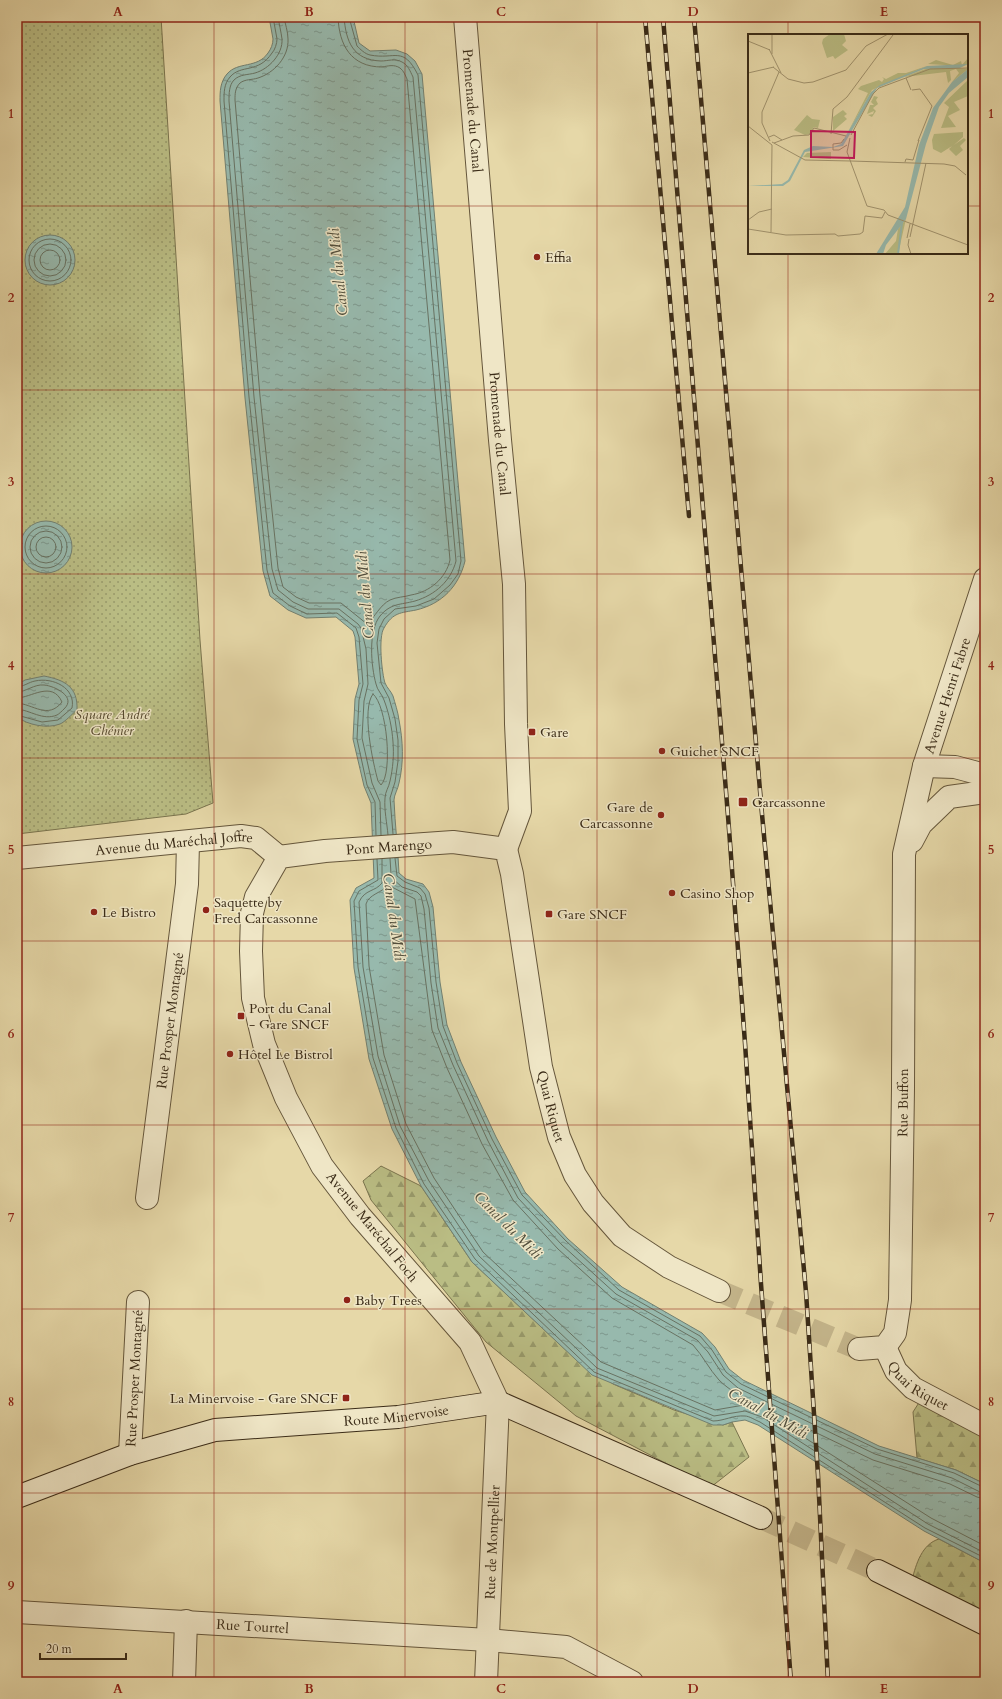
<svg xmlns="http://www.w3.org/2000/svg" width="1002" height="1699" font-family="Cardo,serif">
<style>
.forest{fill:url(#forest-firs);stroke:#7a744e}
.park{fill:url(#park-dots);stroke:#7a744e}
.water{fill:url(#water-ripples);stroke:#728071}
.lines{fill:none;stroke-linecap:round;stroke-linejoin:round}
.shore{stroke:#687262;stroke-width:1}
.tertiary-tunnel{stroke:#c4b58b;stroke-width:22;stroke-dasharray:22 11;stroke-linecap:butt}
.secondary-tunnel{stroke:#c4b58b;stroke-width:22;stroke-dasharray:22 11;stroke-linecap:butt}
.minor-casing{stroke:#65563b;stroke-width:24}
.tertiary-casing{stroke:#65563b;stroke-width:24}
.secondary-casing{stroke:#3a2b17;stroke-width:24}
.minor{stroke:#efe6c6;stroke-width:22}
.tertiary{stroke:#efe6c6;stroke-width:22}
.secondary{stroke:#efe6c6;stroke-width:22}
.rail-casing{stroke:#3a2b17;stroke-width:4.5}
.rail{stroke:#efe6c6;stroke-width:3;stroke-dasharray:9;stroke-linecap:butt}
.grid{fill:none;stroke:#8f2418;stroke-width:1;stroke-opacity:0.55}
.poi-dot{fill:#8f2418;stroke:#efe6c6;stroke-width:1.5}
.labels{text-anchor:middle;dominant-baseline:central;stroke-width:3;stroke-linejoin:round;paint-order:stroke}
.street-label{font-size:14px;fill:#3a2b17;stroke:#efe6c6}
.poi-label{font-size:14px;fill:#3a2b17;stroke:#efe6c6;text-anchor:start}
.park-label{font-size:14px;font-style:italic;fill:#54482d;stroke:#efe6c6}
.water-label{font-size:15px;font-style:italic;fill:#514e3c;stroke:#efe6c6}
.inset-river{fill:none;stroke:#97b9ad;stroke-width:2}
.inset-road{fill:none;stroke:#a1936e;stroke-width:1}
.view{fill:#c2185b;fill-opacity:0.15;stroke:#c2185b;stroke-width:2}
.inset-edge{fill:none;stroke:#3a2b17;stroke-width:2}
.neatline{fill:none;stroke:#8f2418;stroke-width:1.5}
.grid-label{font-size:13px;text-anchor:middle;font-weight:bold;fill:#8f2418}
</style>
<defs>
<pattern id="forest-firs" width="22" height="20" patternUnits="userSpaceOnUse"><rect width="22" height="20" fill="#babd84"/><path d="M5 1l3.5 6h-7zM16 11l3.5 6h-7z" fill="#989a6b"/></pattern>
<pattern id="park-dots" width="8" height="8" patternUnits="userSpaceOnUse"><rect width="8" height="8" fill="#babd84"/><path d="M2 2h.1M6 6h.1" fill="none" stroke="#989a6b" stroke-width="1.8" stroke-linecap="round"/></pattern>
<pattern id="water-ripples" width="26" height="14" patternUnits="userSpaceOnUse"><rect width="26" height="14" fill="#97b9ad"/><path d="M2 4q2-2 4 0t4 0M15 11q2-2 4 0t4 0" fill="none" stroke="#7c978c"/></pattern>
</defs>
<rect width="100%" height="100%" fill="#e6d8a8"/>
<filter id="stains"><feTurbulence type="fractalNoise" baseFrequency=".005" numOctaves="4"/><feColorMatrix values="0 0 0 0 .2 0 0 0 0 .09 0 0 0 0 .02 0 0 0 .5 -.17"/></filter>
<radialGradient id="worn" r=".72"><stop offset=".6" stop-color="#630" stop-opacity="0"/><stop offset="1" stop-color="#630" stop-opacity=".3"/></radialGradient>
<g class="forest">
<path d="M381 1166 421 1186 472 1262 568 1352 613 1384 674 1410 723 1425 732 1422 749 1457 711 1487 576 1416 486 1342 371 1200 363 1181Z"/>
<path d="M920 1401 985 1434V1484L956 1470 917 1458 913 1412Z"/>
<path d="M939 1539 985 1563V1614L912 1580C916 1564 922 1544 939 1539Z"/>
</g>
<path class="park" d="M17 17H161L200 640 213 803 186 814 17 834Z"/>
<g class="water">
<path d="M269 17H353L359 43 370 51 396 50 407 54 415 61 422 74 465 561C459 586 442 604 416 610 401 613 393 612 384 628 378 637 382 674 385 683 387 688 391 691 393 696 395 703 398 712 399 720 403 741 404 762 399 783 398 789 394 795 394 800 395 825 398 849 399 873L406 879 423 884 429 892 433 907 440 982 447 1025 461 1062 496 1137 525 1192 568 1239 622 1287 702 1333 715 1347 729 1369 743 1380 879 1446 956 1470 985 1484V1563L924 1531 758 1425 745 1420 732 1422 723 1425H713L592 1375 472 1262 421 1186 392 1129 369 1059 354 968 350 900 356 888 374 878 371 803 364 786 353 739 355 699 359 684 355 637 353 631 336 617 306 618 288 610 270 596 263 571 245 398 220 101C220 92 220 82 227 74 238 61 257 69 268 53 271 49 273 44 273 39 272 32 270 24 269 17Z"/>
<circle cx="50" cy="260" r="25"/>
<circle cx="46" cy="547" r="26"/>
<path d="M44 676C65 680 78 687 77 710 72 714 65 722 60 724 47 729 28 725 17 717V685L25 680Z"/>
</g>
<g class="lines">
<g class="shore">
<path d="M273 17C274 24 276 32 277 39 277 43 275 50 272 53 258 74 241 64 230 77 224 84 224 92 224 101L249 397 267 570 273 593 290 606 307 614 337 613 356 628 359 637 363 684 359 700 357 739 367 785 375 802 376 835"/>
<path d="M278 17C279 24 281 31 282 39 283 54 269 69 255 73 248 75 240 74 234 80 229 85 229 94 229 101L254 397 272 569 278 590 293 602 308 609H339L358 624 361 628 366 649 368 684 364 701 362 738 372 783 380 802 381 835"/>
<path d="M284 17C285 24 288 31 288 39 289 57 274 73 258 78 252 80 245 79 240 83 235 88 235 94 235 100L260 396 278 568 283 587 296 597 309 603H341L367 624C375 617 380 605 390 600 396 597 405 597 411 595 430 592 446 578 450 560L407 79C405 75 404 71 400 68 394 64 388 66 382 67 351 67 339 45 338 17"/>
<path d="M344 17C346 42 353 60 381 61 388 61 395 58 402 62 408 65 410 71 413 77L456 561C451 581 435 595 415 601 400 605 391 603 380 616 368 631 371 666 376 684 377 690 382 694 384 700 389 713 392 728 393 742 394 755 393 768 390 781 389 787 385 792 385 798 384 810 387 823 388 835"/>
<path d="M349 17 357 46C360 49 365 54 370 55 395 60 403 45 418 75L461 561 458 574 450 585 434 599 416 606 395 609 384 619 379 629 377 643 381 683 389 698 395 719 398 740V761L395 782 390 798 393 834"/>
<circle cx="50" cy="260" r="21"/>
<circle cx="50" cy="260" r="16"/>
<circle cx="50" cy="260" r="10"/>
<circle cx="46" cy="547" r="21"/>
<circle cx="46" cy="547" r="16"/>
<circle cx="46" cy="547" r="10"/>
<path d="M17 687C23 687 29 682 35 681 53 677 76 688 72 708L58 720 42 722 17 715"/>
<path d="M17 692C26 692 34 684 44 685 55 686 77 697 64 709 62 711 59 714 57 715 43 721 30 710 17 709"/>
<path d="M373 694C387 705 393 773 381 785L378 781C373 763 361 709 373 694Z"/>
<path d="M17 698C31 698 52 680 62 702 48 720 33 704 17 703"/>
<path d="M390 858 391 874 393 879 402 887 417 892 421 896 424 909 431 983 438 1028 453 1065 488 1141 518 1198 562 1245 616 1294 697 1340 708 1352 723 1375 738 1388 875 1454 952 1478 980 1492 985 1493"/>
<path d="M395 858 397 876 405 882 420 888 425 894 429 908 436 982 443 1026 457 1063 492 1139 522 1195 566 1241 619 1290 700 1336 712 1350 726 1372 741 1384 877 1449 954 1473 985 1488"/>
<path d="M377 859 378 880 359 891 354 901 358 967 373 1058 396 1128 424 1184 475 1259 594 1372 713 1421C724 1421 733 1415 745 1416 749 1416 755 1420 760 1422L925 1528 985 1558"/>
<path d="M382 859V883C375 892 365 889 359 902L363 967 378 1056 400 1126 429 1181 479 1256 597 1368 714 1416 745 1411 762 1417 928 1524 985 1553"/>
<path d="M388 885 415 899 432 1030 447 1068 482 1144 513 1200 558 1249 612 1298 693 1345C703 1356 709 1369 719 1380 729 1390 742 1397 755 1404V1407L744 1405 715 1410 601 1362 483 1252 434 1178 406 1124 384 1055 369 966 366 904C369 894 382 893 388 885Z"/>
<path d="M985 1499 977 1497 950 1484 873 1460 771 1411 768 1412 769 1415 931 1518 985 1546"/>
</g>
<path class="tertiary-tunnel" d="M719 1291 859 1349"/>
<path class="secondary-tunnel" d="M761 1518 878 1571"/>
<g class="minor-casing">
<g id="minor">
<path id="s1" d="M465 17 500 440 514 584 516 724 520 811 506 849"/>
<path id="s2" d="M17 858 241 836 256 838 279 857"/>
<path id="s3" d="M147 1198 187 884 188 842"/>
<path id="s4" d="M885 1347 896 1371 913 1388 985 1426"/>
<path id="s5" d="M130 1454 138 1302"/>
<path id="s6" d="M17 1612 488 1640 566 1647 632 1682"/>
<path d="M184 1682 186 1621"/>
<path id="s7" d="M486 1682 498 1402"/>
</g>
</g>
<g class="tertiary-casing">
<g id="tertiary">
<path d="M924 766 955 767 985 775"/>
<path d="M912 841 921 824 949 797 985 792"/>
<path id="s8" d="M859 1349 885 1347 895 1333 900 1300 903 1088 904 854 924 766 985 579"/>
<path id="s9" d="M498 1402 470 1342 360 1216 322 1166 286 1098 264 1044 253 998 251 951 252 913 256 897 279 857 325 851 453 842 506 849 512 874 541 1067 559 1137 575 1175 593 1203 622 1236 669 1267 719 1291"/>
</g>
</g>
<g class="secondary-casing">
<g id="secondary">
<path id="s10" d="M17 1497 130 1454 215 1430 398 1417 498 1402 761 1518"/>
<path d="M878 1571 985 1624"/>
</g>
</g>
<use href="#minor" class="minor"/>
<use href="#tertiary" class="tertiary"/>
<use href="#secondary" class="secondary"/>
<g class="rail-casing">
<g id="rail">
<path d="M645 17 689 516"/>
<path d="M663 17 728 816 745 1043 761 1284 791 1682"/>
<path d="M694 17 762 814 806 1292 818 1475 828 1682"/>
</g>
</g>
<use href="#rail" class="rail"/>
</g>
<path class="grid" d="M214 17V1682M405 17V1682M597 17V1682M788 17V35M17 206H749M967 206H985M788 253V1682M17 390H985M17 574H985M17 758H985M17 941H985M17 1125H985M17 1309H985M17 1493H985"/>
<g class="poi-dot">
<circle cx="537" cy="257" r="4"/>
<rect x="528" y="728" width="8" height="8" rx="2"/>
<circle cx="662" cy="751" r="4"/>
<rect x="738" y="797" width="10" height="10" rx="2"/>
<circle cx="661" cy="815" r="4"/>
<circle cx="672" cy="893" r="4"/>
<circle cx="206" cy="910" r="4"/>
<circle cx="94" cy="912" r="4"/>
<rect x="545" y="910" width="8" height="8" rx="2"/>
<rect x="237" y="1012" width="8" height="8" rx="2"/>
<circle cx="230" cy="1054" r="4"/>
<circle cx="347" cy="1300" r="4"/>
<rect x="342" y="1394" width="8" height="8" rx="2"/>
</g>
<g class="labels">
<g class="street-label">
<text stroke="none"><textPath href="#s1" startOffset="94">Promenade du Canal</textPath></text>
<text stroke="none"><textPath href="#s1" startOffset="418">Promenade du Canal</textPath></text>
<text stroke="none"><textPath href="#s8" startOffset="687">Avenue Henri Fabre</textPath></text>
<text stroke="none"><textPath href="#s2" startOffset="158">Avenue du Maréchal Joffre</textPath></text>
<text stroke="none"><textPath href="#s9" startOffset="737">Pont Marengo</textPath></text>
<text stroke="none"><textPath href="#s3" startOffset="179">Rue Prosper Montagné</textPath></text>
<text stroke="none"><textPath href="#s8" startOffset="274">Rue Buffon</textPath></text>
<text stroke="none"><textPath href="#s9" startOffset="1116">Quai Riquet</textPath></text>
<text transform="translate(372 1227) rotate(51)">Avenue Maréchal Foch</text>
<text stroke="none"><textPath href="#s5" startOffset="76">Rue Prosper Montagné</textPath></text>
<text stroke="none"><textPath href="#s4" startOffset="53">Quai Riquet</textPath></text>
<text stroke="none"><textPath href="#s10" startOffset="391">Route Minervoise</textPath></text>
<text stroke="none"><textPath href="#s7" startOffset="140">Rue de Montpellier</textPath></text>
<text stroke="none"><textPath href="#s6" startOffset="236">Rue Tourtel</textPath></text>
</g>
<g class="poi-label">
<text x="545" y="257">Effia</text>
<text x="540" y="732">Gare</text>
<text x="670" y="751">Guichet SNCF</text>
<text x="752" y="802">Carcassonne</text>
<text x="653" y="807" text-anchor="end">Gare de<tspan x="653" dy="16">Carcassonne</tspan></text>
<text x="680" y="893">Casino Shop</text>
<text x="214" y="902">Saquette by<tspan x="214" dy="16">Fred Carcassonne</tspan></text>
<text x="102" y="912">Le Bistro</text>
<text x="557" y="914">Gare SNCF</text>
<text x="249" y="1008">Port du Canal<tspan x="249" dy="16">- Gare SNCF</tspan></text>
<text x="238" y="1054">Hôtel Le Bistrol</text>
<text x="355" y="1300">Baby Trees</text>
<text x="338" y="1398" text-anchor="end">La Minervoise - Gare SNCF</text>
</g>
<g class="park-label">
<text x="112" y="714">Square André<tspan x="112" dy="16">Chénier</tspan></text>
</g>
<g class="water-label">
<text transform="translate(338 272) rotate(-96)">Canal du Midi</text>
<text transform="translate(365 595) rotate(-95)">Canal du Midi</text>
<text transform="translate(394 917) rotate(82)">Canal du Midi</text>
<text transform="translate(508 1225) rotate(45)">Canal du Midi</text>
<text transform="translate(768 1413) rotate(29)">Canal du Midi</text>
</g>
</g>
<g transform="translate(748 34)">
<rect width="220" height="220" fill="#e6d8a8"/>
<path d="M82 0H96L98 7 94 11 100 16 87 25 85 22 79 24 74 9 75 5ZM215 98V103L206 111 216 104 218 106 212 112 215 116 208 122 201 115 204 112 193 119 185 115 184 106 186 100Z" fill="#babd84"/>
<path d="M220 24V30L214 32 180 30 188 26 205 31 213 27 214 31ZM179 32 124 56 99 100 120 59 110 55 113 52 131 46 134 48 136 45 134 43 138 45 150 39H158ZM183 33H188L220 35 204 48 211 39 208 35 202 37 203 46 200 49 198 38 156 43ZM126 62 130 63 128 66 130 70 125 74 128 77 124 83 120 81 125 80 126 77 119 80 122 71H126L123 68Z" fill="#babd84"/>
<path d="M59 81 64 85 72 86 70 94 66 93 62 100 57 101 46 96Z" fill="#babd84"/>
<path d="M220 46V62L206 68 212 76 200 82 208 93 193 94 201 73 196 69ZM95 76 99 80 96 82 99 85 85 97V83ZM83 118V125L55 123 59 119ZM158 185 150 220H137L148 207 150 195Z" fill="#babd84"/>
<path d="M220 30 212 34 176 35 129 54 95 112 57 118 42 147 35 152H0L34 150 40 146 56 116 65 112 85 113 93 110 123 58 132 51 179 32ZM220 35V43L201 59 191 73 178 110 158 185 138 211 135 220H128L157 173 171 111 185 74 204 48Z" fill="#97b9ad"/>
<path class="inset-river" d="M150 220 154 189"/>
<path class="inset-road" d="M24 0V20M0 7 22 16M21 15 33 39M25 33 40 45 56 49 65 48 98 36 118 12 140 0M0 39 26 33M158 44 163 56M164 56 172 55 184 72 170 107M0 92 24 111 23 198M83 100 85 75 99 63 145 1M103 101 125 60 131 54 182 35 220 34M21 103 26 101 34 106M102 104 99 118 119 172 136 176 140 181 220 211M96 105 93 109 85 110V116H91L99 111M22 107 14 89V78L31 38M24 108 57 126 103 127M26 109 45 102 61 101 66 94 98 102M103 127 196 130 207 132 218 141M157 128 158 125 165 126 171 106M0 186 11 178 24 175M0 195 38 201 87 200 90 202 112 200 115 198 117 182 134 184 137 178M162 203 178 129M159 204 162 190M161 205 160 211 163 220"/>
<path class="view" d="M63 97 107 98 106 124 63 123Z"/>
<rect width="220" height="220" class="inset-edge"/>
</g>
<rect width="1002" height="1699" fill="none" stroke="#e6d8a8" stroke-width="44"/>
<path d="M40 1653v6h86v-6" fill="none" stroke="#3a2b17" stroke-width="2"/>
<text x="46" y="1653" font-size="12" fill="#3a2b17" stroke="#efe6c6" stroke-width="3" paint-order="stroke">20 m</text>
<rect x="22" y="22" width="958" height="1655" class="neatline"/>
<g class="grid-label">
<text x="118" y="16">A</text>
<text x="309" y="16">B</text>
<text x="501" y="16">C</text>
<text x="693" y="16">D</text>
<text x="884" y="16">E</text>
<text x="11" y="118">1</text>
<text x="991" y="118">1</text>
<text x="11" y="302">2</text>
<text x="991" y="302">2</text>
<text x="11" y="486">3</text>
<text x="991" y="486">3</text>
<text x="11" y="670">4</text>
<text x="991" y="670">4</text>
<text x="11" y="854">5</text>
<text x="991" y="854">5</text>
<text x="11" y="1038">6</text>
<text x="991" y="1038">6</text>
<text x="11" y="1222">7</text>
<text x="991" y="1222">7</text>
<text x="11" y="1406">8</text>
<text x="991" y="1406">8</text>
<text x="11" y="1590">9</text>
<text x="991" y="1590">9</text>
<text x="118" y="1693">A</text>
<text x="309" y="1693">B</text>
<text x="501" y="1693">C</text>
<text x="693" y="1693">D</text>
<text x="884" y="1693">E</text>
</g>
<rect width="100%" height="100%" filter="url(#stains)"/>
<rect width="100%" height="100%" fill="url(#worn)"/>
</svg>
